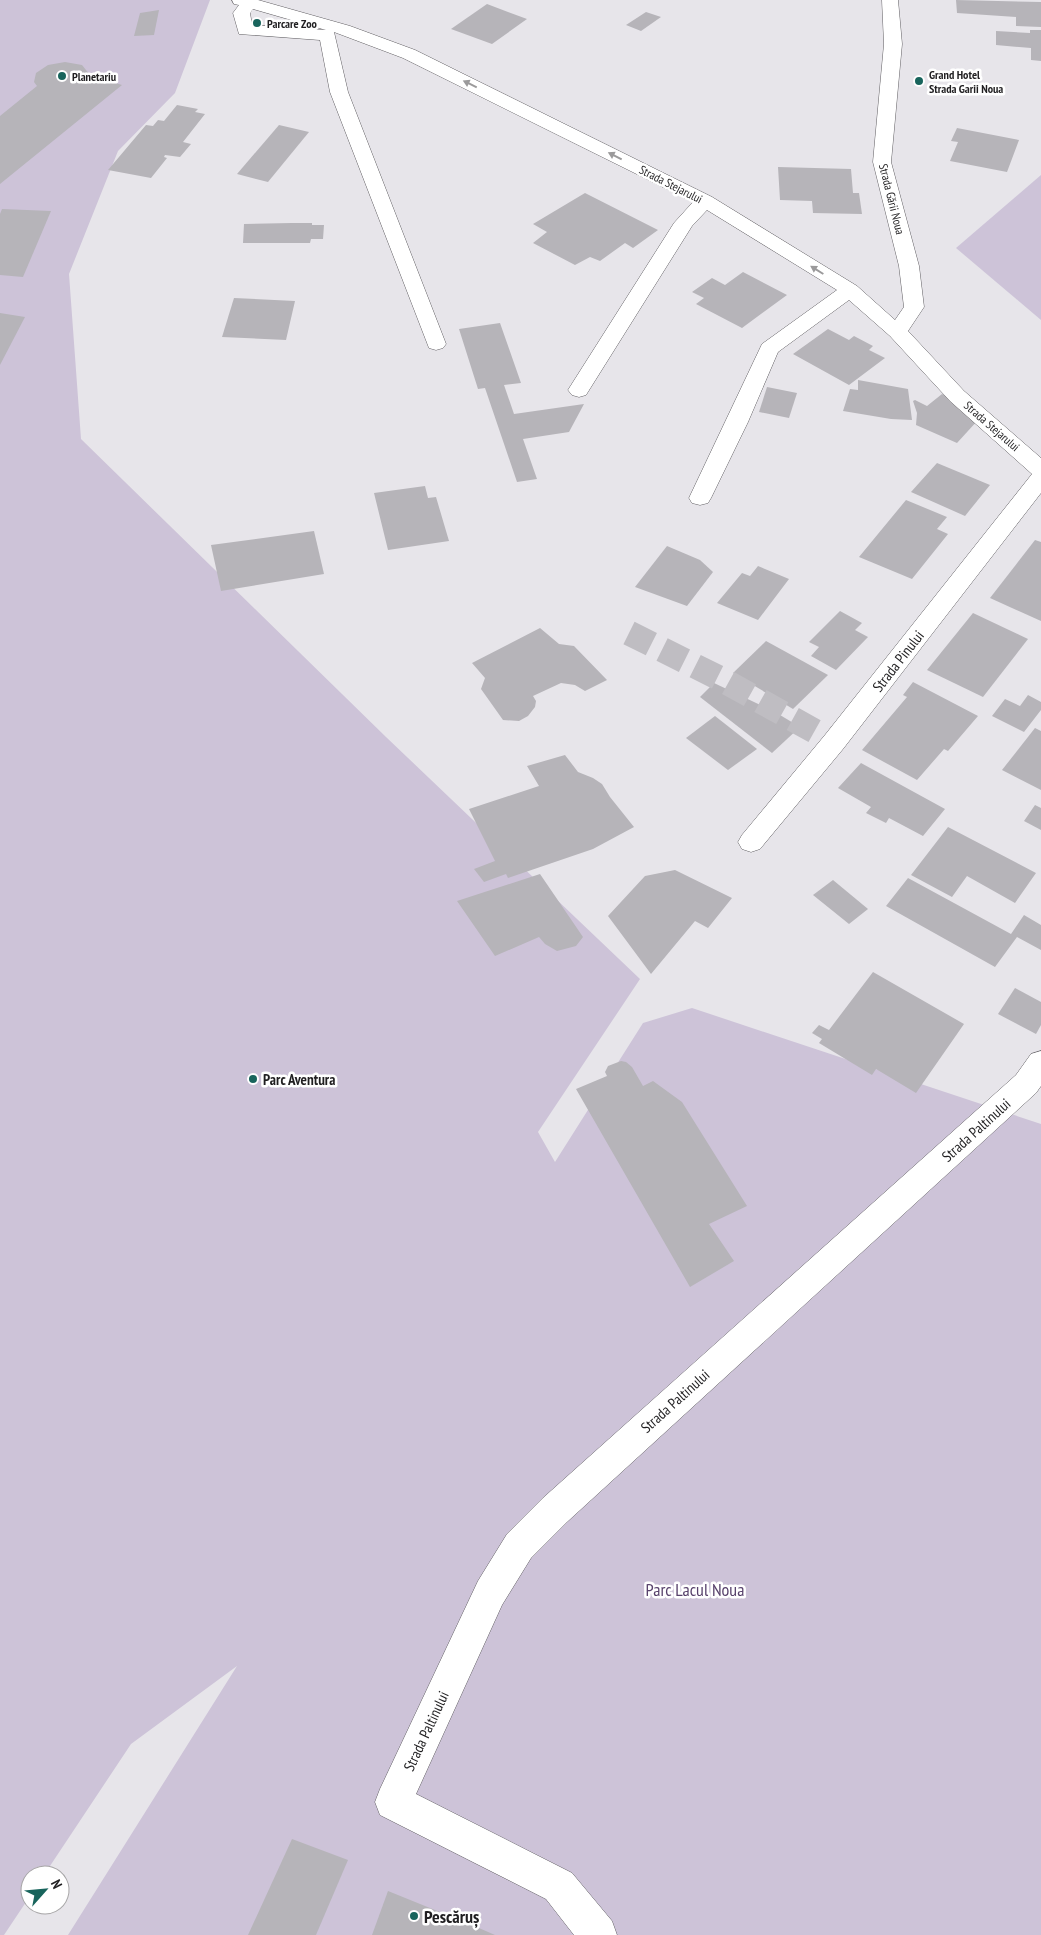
<svg xmlns="http://www.w3.org/2000/svg" width="1041" height="1935" font-family="'PT Sans Narrow',sans-serif">
<style>
.green{fill:#cdc3d8}
.building{fill:#b6b4b9}
.lines{fill:none;stroke-linecap:round;stroke-linejoin:round}
.minor-tunnel{stroke:#bfbdc2;stroke-width:25;stroke-dasharray:25 12;stroke-linecap:butt}
.minor-casing{stroke:#615f63;stroke-width:1}
.minor{fill:#fff;fill-rule:evenodd}
.oneway{fill:#9b9a9b}
.poi-dot{fill:#18645c;stroke:#fff;stroke-width:2}
.labels{text-anchor:middle;dominant-baseline:central;stroke-width:5;stroke-linejoin:round;paint-order:stroke}
.far-poi-label{font-size:12px;font-weight:bold;fill:#201f21;stroke:#fff;text-anchor:start}
.far-street-label{font-size:12px;fill:#201f21;stroke:#fff}
.street-label{font-size:15px;fill:#201f21;stroke:#fff}
.poi-label{font-size:15px;font-weight:bold;fill:#201f21;stroke:#fff;text-anchor:start}
.near-park-label{font-size:18px;fill:#58426c;stroke:#fff}
.near-poi-label{font-size:18px;font-weight:bold;fill:#201f21;stroke:#fff;text-anchor:start}
</style>
<rect width="100%" height="100%" fill="#e7e5ea"/>
<g class="green">
<path d="M0 0H210L175 93 118 151 69 274 81 439 386 737 640 979 538 1132 555 1162 643 1023 692 1008 1041 1124V1935H68L237 1666 131 1744 44 1875H30V1896L4 1935H0Z"/>
<path d="M1041 175V320L956 248Z"/>
</g>
<g class="building">
<path d="M956 0 1041 2V27L1016 26V17L957 13Z"/>
<path d="M487 4 527 19 492 44 451 29Z"/>
<path d="M159 10 154 35 134 36 140 13Z"/>
<path d="M646 12 661 17 641 31 626 25Z"/>
<path d="M1030 30H1041V61L1031 60V48L996 45V31L1030 33Z"/>
<path d="M65 62 82 65 90 75 122 85 0 184V116L37 86 34 82 36 73 48 65Z"/>
<path d="M177 105 198 109 195 112 205 114 183 142 191 144 180 157 165 155 164 157 167 158 151 178 108 170 146 125 153 126 158 120 164 121Z"/>
<path d="M279 125 309 132 268 182 237 174Z"/>
<path d="M957 128 1019 140 1007 172 950 161 958 142 951 141Z"/>
<path d="M778 167 851 169 853 193H859L862 214 813 213 812 201 780 200Z"/>
<path d="M585 193 658 230 633 248 625 243 600 261 590 257 575 265 533 243 547 232 533 224Z"/>
<path d="M2 209 51 211 23 277 0 275V214Z"/>
<path d="M292 223H312V225H324L323 239H311L310 243H243L244 224Z"/>
<path d="M743 272 787 295 742 328 696 304 704 298 692 292 712 278 725 285Z"/>
<path d="M234 298 295 301 286 340 222 337Z"/>
<path d="M0 313 25 317 0 365Z"/>
<path d="M500 323 521 383 504 385 514 414 584 404 569 432 523 439 537 479 517 482 485 388 478 389 459 329Z"/>
<path d="M828 329 849 340 854 336 873 346 869 350 885 358 849 385 793 354Z"/>
<path d="M858 380 908 389 912 420 891 419 843 411 850 389 858 390Z"/>
<path d="M767 387 797 393 789 418 759 412Z"/>
<path d="M942 394 956 401 978 420 957 443 916 425 917 413 913 401 915 400 927 406Z"/>
<path d="M937 463 990 485 965 516 911 492Z"/>
<path d="M425 486 428 498 436 497 449 541 388 550 374 493Z"/>
<path d="M906 500 947 517 937 529 948 534 912 579 859 557Z"/>
<path d="M314 531 324 574 221 591 211 545Z"/>
<path d="M1035 540 1041 542V621L990 598Z"/>
<path d="M667 546 700 560 713 572 687 606 635 587Z"/>
<path d="M758 566 789 579 758 620 717 603 742 573 750 576Z"/>
<path d="M840 611 862 623 855 630 868 637 836 670 811 656 819 647 809 642Z"/>
<path d="M973 613 1028 639 983 697 927 670Z"/>
<path d="M540 628 559 644 574 646 607 680 585 691 575 685 561 683 533 696 536 701 535 707 528 716 519 721 503 720 481 689 485 678 472 663Z"/>
<path d="M766 641 828 675 793 709 733 673Z"/>
<path d="M913 682 978 716 948 751 944 749 917 780 862 750 907 697 903 695Z"/>
<path d="M714 683 775 712 800 727 772 753 700 697Z"/>
<path d="M1028 695 1041 702V710L1024 732 992 716 1005 699 1020 706Z"/>
<path d="M715 716 757 749 728 770 686 738Z"/>
<path d="M1035 728 1041 731V790L1002 770Z"/>
<path d="M565 755 578 772 593 778 602 784 610 797 634 827 593 849 508 878 506 874 484 882 474 869 495 861 469 809 539 786 527 766Z"/>
<path d="M861 763 945 809 923 836 889 818 886 823 866 813 871 807 838 788Z"/>
<path d="M1035 805 1041 808V830L1024 821Z"/>
<path d="M948 827 1036 873 1015 903 967 876 952 897 911 875Z"/>
<path d="M675 870 732 898 708 928 695 921 651 974 608 916 645 876Z"/>
<path d="M540 874 583 937 576 946 557 951 545 944 539 937 495 956 457 901Z"/>
<path d="M908 878 1011 934 1024 915 1041 925V950L1017 937 995 967 886 906Z"/>
<path d="M833 880 868 909 849 924 813 895Z"/>
<path d="M873 972 964 1024 916 1093 876 1069 872 1075 819 1043 822 1039 812 1033 819 1025 829 1030Z"/>
<path d="M1015 988 1041 1002V1025L1036 1034 998 1014Z"/>
<path d="M621 1061 626 1062 632 1067 643 1086 653 1081 682 1102 747 1206 709 1224 734 1261 690 1287 576 1089 607 1076 605 1072 608 1066Z"/>
<path d="M292 1839 348 1860 316 1935H248Z"/>
<path d="M388 1891 472 1925 495 1935H372Z"/>
</g>
<g class="lines">
<path class="minor-tunnel" d="M629 633 721 679 834 742"/>
<g class="minor-casing">
<g id="minor">
<path d="M232 0H258L350 26 415 50 712 197 857 286 895 320 904 307 899 266 873 162 884 44 882 0H898L902 44 891 162 919 266 924 307 908 331 964 391 1041 458V493L843 749 760 849 751 852 742 849 738 842 742 835 825 735 1032 474 950 401 890 336 849 300 778 352 748 422 711 498 708 503 700 505 692 503 689 498 762 344 837 290 707 210 692 226 586 395 579 397 572 395 568 390 674 223 693 202 403 58 334 32 348 92 446 344 443 348 436 350 429 348 330 92 320 40 239 34 233 13 239 5 234 4ZM253 9 326 30 252 25 250 13Z"/>
<path d="M1041 1051V1086L1036 1093 567 1522 531 1558 502 1605 416 1794 572 1873 612 1921 617 1935H574L546 1899 380 1815 375 1802 380 1789 478 1581 507 1534 543 1498 1016 1075 1031 1054Z"/>
</g>
</g>
<use href="#minor" class="minor"/>
</g>
<defs><path id="oneway-solid" d="M-6-.8H1V-3.2L6.5 0L1 3.2V.8H-6Z" transform="scale(1.25)"/></defs>
<g class="oneway">
<use href="#oneway-solid" transform="translate(470 84) rotate(-154)"/>
<use href="#oneway-solid" transform="translate(615 156) rotate(-153)"/>
<use href="#oneway-solid" transform="translate(817 270) rotate(-148)"/>
</g>
<g class="poi-dot">
<circle cx="257" cy="23" r="5"/>
<circle cx="62" cy="76" r="5"/>
<circle cx="919" cy="81" r="5"/>
<circle cx="253" cy="1079" r="5"/>
<circle cx="414" cy="1916" r="5"/>
</g>
<g class="labels">
<g class="far-poi-label">
<text x="267" y="23">Parcare Zoo</text>
<text x="929" y="74">Grand Hotel<tspan x="929" dy="14">Strada Garii Noua</tspan></text>
<text x="72" y="76">Planetariu</text>
</g>
<g class="far-street-label">
<text transform="translate(671 184) rotate(27)">Strada Stejarului</text>
<text transform="translate(892 199) rotate(76)">Strada Gării Noua</text>
<text transform="translate(992 426) rotate(41)">Strada Stejarului</text>
</g>
<g class="street-label">
<text transform="translate(898 661) rotate(-52)">Strada Pinului</text>
<text transform="translate(976 1130) rotate(-42)">Strada Paltinului</text>
<text transform="translate(675 1401) rotate(-42)">Strada Paltinului</text>
<text transform="translate(426 1731) rotate(-65)">Strada Paltinului</text>
</g>
<g class="poi-label">
<text x="263" y="1079">Parc Aventura</text>
</g>
<g class="near-park-label">
<text x="695" y="1589">Parc Lacul Noua</text>
</g>
<g class="near-poi-label">
<text x="424" y="1916">Pescăruș</text>
</g>
</g>
<g transform="translate(45 1890) rotate(63)"><circle r="24" fill="#ffffff" stroke="#a6a5a6"/>
<path d="M0-4L9 19L0 12L-9 19Z" fill="#18645c"/>
<text y="-8" font-size="14" font-weight="bold" text-anchor="middle" fill="#201f21">N</text>
</g>
</svg>
